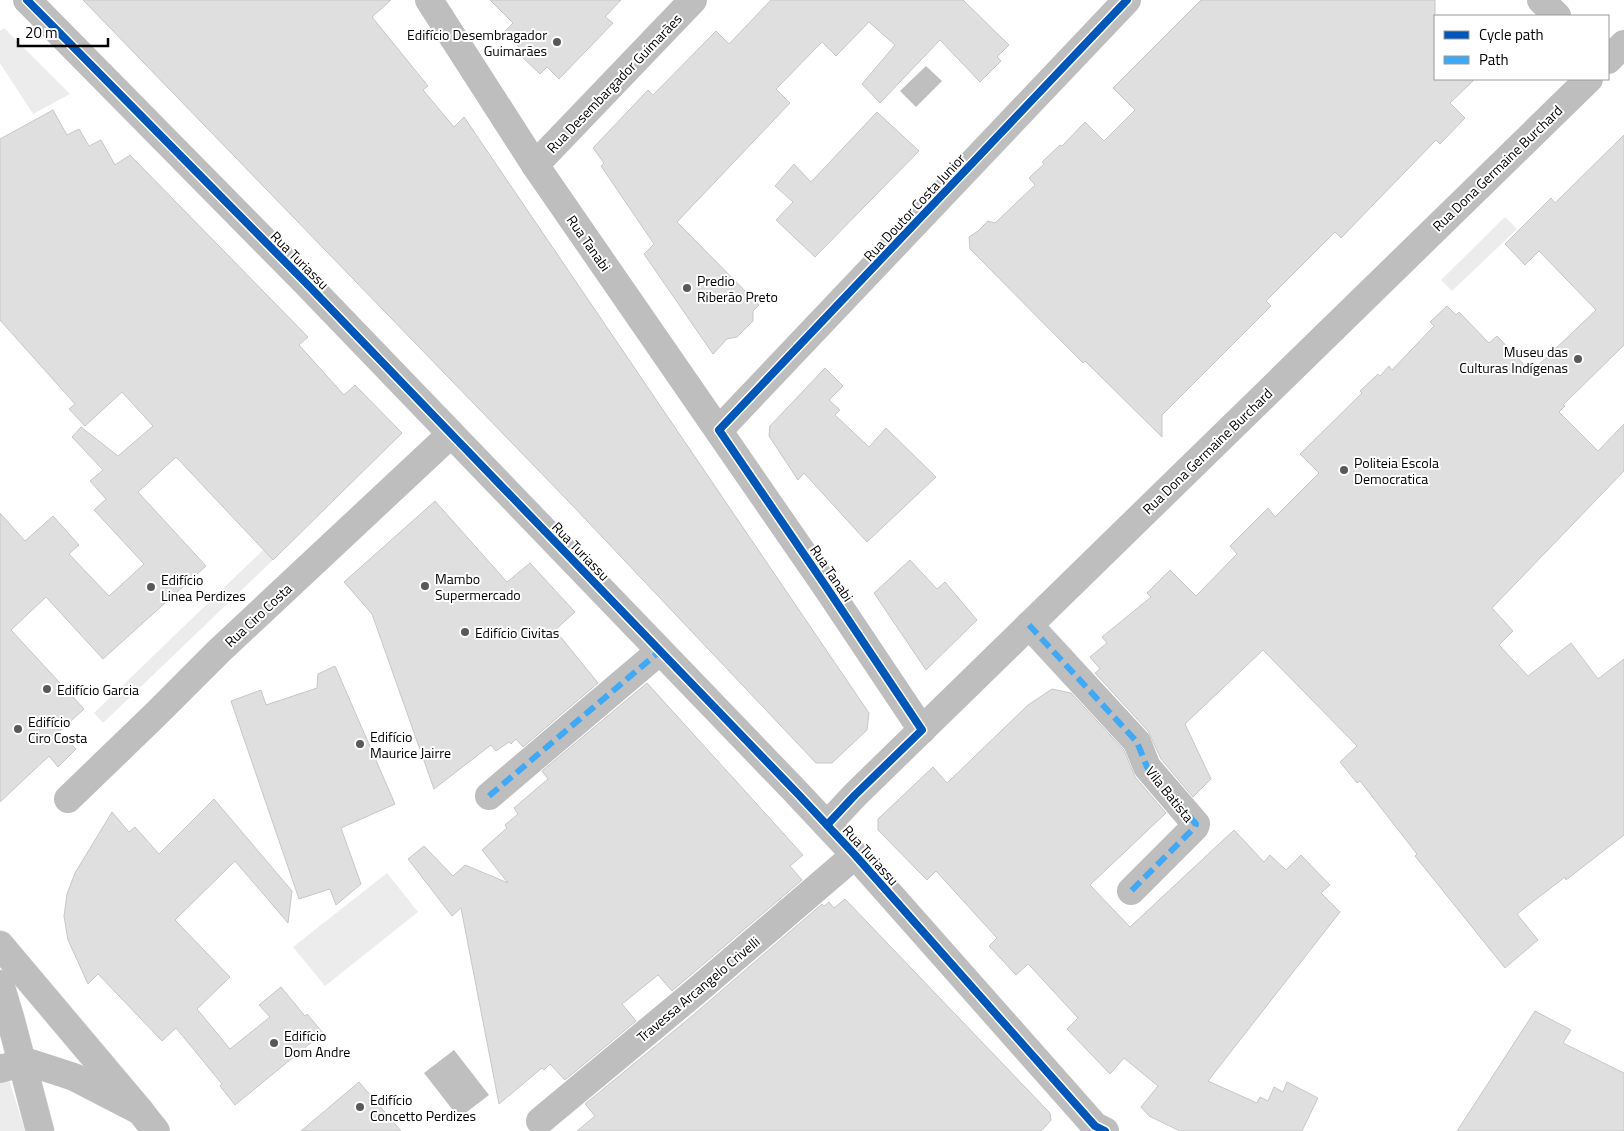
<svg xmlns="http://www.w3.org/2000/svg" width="1624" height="1131" font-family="'Titillium Web',sans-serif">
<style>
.green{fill:#ececec}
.water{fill:#bfbfbf}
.building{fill:#dfdfdf;stroke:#c7c7c7}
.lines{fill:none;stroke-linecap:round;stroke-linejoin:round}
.major-casing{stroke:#dbdbdb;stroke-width:29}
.minor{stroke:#bebebe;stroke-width:28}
.major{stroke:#bebebe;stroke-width:28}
.quiet{stroke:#3fa9f5;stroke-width:6;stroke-dasharray:12 6;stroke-linecap:butt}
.cycleway-casing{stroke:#fff;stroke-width:11}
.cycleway{stroke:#0057b8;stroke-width:8}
.poi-dot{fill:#595959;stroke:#fff;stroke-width:2}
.labels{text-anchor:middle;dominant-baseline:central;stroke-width:4;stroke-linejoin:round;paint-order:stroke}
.poi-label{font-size:14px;fill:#000;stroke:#fff;text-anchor:start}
.street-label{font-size:14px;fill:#000;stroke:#fff}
</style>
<rect width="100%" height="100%" fill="#fff"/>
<g class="green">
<path d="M4 28 70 94 33 114 0 63V31Z"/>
<path d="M1505 217 1517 229 1452 291 1441 280Z"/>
<path d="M263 550 273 560 103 723 94 713Z"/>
<path d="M387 873 418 912 325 986 293 947Z"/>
<path d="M0 1050 25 1131H0Z"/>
</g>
<g class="water">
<path d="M926 66 942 81 916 107 900 91Z"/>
<path d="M454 1050 489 1095 459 1118 424 1073Z"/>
</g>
<g class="building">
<path d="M83 0H391L372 17 428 86 423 90 454 127 464 117 869 713 867 730 832 763H816L571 504Z"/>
<path d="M490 0H621L605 17 613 23 559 79 547 67 540 74 520 55 524 52 504 32 513 23Z"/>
<path d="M771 0H963L1009 45 997 57 1001 61 980 82 940 40 880 103 862 84 895 45 869 22 836 56 822 42 776 89 790 103 677 222 759 305 753 311V321L737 337 727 339 713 354 644 254 654 244 601 166 604 163 593 148 648 90 653 95 716 31 729 44Z"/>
<path d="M1201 0H1435V79H1475L1450 103 1465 118 1440 144 1436 140 1341 238 1335 232 1266 301 1271 306 1162 415V437L1085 361 1083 363 970 249 969 237 978 231 988 221 995 223 1035 185 1029 178 1044 164 1042 162 1060 145 1062 146 1085 122 1104 141 1135 110 1113 88Z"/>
<path d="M53 110 67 135 79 129 89 146 101 140 115 165 130 155 308 337 299 345 344 395 355 385 402 433 273 560 176 457 138 492 206 566 103 659 46 597 11 630 84 709 59 732 76 749 58 767 49 756 0 802V513L25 541 53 516 79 545 69 554 109 596 144 564 94 510 106 499 90 481 103 470 72 437 81 427 118 456 153 426 122 392 85 426 69 409 75 404 0 320V139Z"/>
<path d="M877 112 919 151 815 257 776 220 793 202 775 186 794 164 811 182Z"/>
<path d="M1624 135V345L1563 405 1565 406 1559 412 1598 451 1624 424V471L1492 608 1513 631 1499 645 1528 676 1571 643 1598 679 1624 659V835L1566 880 1565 877 1517 914 1538 940 1505 968 1415 856 1417 854 1360 781 1357 783 1340 762 1357 746 1263 650 1185 724 1211 779 1193 797 1161 759 1148 731 1095 673 1100 669 1090 657 1107 643 1102 637 1151 597 1147 593 1170 570 1196 596 1237 554 1230 546 1268 508 1275 517 1319 473 1300 454 1362 393 1360 391 1378 374 1380 376 1389 366 1392 370 1434 326 1430 322 1447 306 1456 315 1459 312 1489 343 1497 336 1531 372 1596 310 1539 251 1525 265 1505 244 1551 198 1555 203Z"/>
<path d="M825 368 843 386 829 400 840 410 835 415 869 447 886 428 936 477 867 542 804 473 798 480 769 436 770 426Z"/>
<path d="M435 501 507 582 530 563 575 612 555 630 598 683 523 747 516 739 511 744 509 742 496 751 491 745 434 789 372 614 344 582Z"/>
<path d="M910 560 937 589 945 582 977 620 926 670 874 593Z"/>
<path d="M335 666 395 804 341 828 361 884 336 905 330 889 299 899 231 701 261 690 266 705 317 688 318 674Z"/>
<path d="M647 683 803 855 790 866 802 880 672 991 658 975 622 1004 636 1021 565 1080 550 1064 544 1070 542 1068 499 1104 461 908 452 916 408 859 424 846 453 876 465 865 508 883 482 850 507 828 505 825 518 814 514 808 548 779 542 771Z"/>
<path d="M1052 689 1071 693 1124 750 1135 777 1166 813 1090 885 1130 927 1234 830 1264 862 1270 855 1286 870 1301 855 1330 885 1321 893 1340 912 1208 1081 1257 1103 1260 1097 1268 1101 1274 1087 1283 1092 1287 1082 1318 1098 1302 1131H1180L1149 1116 1141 1107 1158 1086 1124 1058 1110 1074 1067 1029 1078 1018 1031 967 1028 964 1016 975 989 946 997 938 936 871 927 880 878 830V819L933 767 947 783 1028 705Z"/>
<path d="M214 799 292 891 288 923 235 861 175 920 230 977 197 1009 230 1049 270 1017 259 1005 281 987 305 1016 307 1014 323 1033 235 1105 220 1086 222 1084 176 1028 162 1041 98 974 88 984 68 940 64 916 67 894 75 873 112 812 129 832 135 827 159 854Z"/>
<path d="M845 899 1047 1110 1050 1113 1051 1120 1045 1127 1041 1131H577L595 1116 585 1104 692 1016 822 904 824 906 829 902 834 908Z"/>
<path d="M1535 1011 1571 1030 1563 1043 1624 1073V1131H1457Z"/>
<path d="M359 1082 401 1131H301Z"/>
</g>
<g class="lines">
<g class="major-casing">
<g id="major">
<path d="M0 945 140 1111"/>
<path d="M0 984 11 1021 40 1131"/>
</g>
</g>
<g class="minor">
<path d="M27 0 305 282 797 793 855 855 1095 1126 1105 1131"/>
<path d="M429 0 535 165 827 588 922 730"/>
<path d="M1541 0 1557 16"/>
<path d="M1608 60 1624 44"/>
<path d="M535 165 693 0"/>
<path d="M719 430 1127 0"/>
<path d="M1029 625 1137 742 1147 767 1196 824 1195 827 1131 891"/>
<path d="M489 796 660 651"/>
<path d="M68 799 156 714 219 651 451 434"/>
<path d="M827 825 855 795 1589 79"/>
<path d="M0 1069 18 1064 31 1063 74 1077 140 1111 156 1131"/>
<path d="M540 1121 694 993 855 855"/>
</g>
<use href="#major" class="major"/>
<g class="quiet">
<path d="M1029 625 1137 742 1147 767 1196 824 1195 827 1131 891"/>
<path d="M489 796 660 651"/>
</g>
<g class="cycleway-casing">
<g id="cycleway">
<path d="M27 0 305 282 797 793 855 855 1095 1126 1105 1131"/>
<path d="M827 825 855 795 922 730 827 588 719 430 1127 0"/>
</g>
</g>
<use href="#cycleway" class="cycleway"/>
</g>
<g class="poi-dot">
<circle cx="557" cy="42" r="5"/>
<circle cx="687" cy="288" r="5"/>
<circle cx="1578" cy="359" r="5"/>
<circle cx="1344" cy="470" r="5"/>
<circle cx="425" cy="586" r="5"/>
<circle cx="151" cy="587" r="5"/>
<circle cx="465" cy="632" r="5"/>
<circle cx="47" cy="689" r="5"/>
<circle cx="18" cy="729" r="5"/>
<circle cx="360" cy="744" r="5"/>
<circle cx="274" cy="1043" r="5"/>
<circle cx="360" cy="1107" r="5"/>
</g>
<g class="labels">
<g class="poi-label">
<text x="547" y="34" text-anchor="end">Edifício Desembragador<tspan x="547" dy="16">Guimarães</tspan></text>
<text x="697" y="280">Predio<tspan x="697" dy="16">Riberão Preto</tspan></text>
<text x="1568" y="351" text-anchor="end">Museu das<tspan x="1568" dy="16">Culturas Indígenas</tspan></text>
<text x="1354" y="462">Politeia Escola<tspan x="1354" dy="16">Democratica</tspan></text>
<text x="435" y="578">Mambo<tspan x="435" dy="16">Supermercado</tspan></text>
<text x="161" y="579">Edifício<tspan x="161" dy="16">Linea Perdizes</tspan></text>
<text x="475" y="632">Edifício Civitas</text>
<text x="57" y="689">Edifício Garcia</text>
<text x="28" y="721">Edifício<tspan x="28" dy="16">Ciro Costa</tspan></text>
<text x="370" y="736">Edifício<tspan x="370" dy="16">Maurice Jairre</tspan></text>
<text x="284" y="1035">Edifício<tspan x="284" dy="16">Dom Andre</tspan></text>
<text x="370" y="1099">Edifício<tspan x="370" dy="16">Concetto Perdizes</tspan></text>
</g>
<g class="street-label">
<text transform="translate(614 83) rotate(-46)">Rua Desembargador Guimarães</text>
<text transform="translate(1497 168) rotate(-44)">Rua Dona Germaine Burchard</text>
<text transform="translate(914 207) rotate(-47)">Rua Doutor Costa Junior</text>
<text transform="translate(589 243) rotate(55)">Rua Tanabi</text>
<text transform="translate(300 260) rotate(45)">Rua Turiassu</text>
<text transform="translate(1207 451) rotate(-44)">Rua Dona Germaine Burchard</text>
<text transform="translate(581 551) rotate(46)">Rua Turiassu</text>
<text transform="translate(832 573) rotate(56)">Rua Tanabi</text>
<text transform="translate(258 615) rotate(-43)">Rua Ciro Costa</text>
<text transform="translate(1170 794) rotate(51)">Vila Batista</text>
<text transform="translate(871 855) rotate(48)">Rua Turiassu</text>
<text transform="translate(698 989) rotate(-40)">Travessa Arcangelo Crivelli</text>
</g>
</g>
<rect x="1434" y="15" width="175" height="65" fill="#ffffff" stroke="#999999"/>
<rect x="1444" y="31" width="25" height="8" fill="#0057b8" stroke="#999999"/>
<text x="1479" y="40" font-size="15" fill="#000000">Cycle path</text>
<rect x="1444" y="56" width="25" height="8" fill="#3fa9f5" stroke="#999999"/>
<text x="1479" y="65" font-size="15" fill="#000000">Path</text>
<path d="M18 38v8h90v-8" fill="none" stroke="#000000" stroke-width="2.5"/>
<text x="25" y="38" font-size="15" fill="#000000" stroke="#ffffff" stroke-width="4" paint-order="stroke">20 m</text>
</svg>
